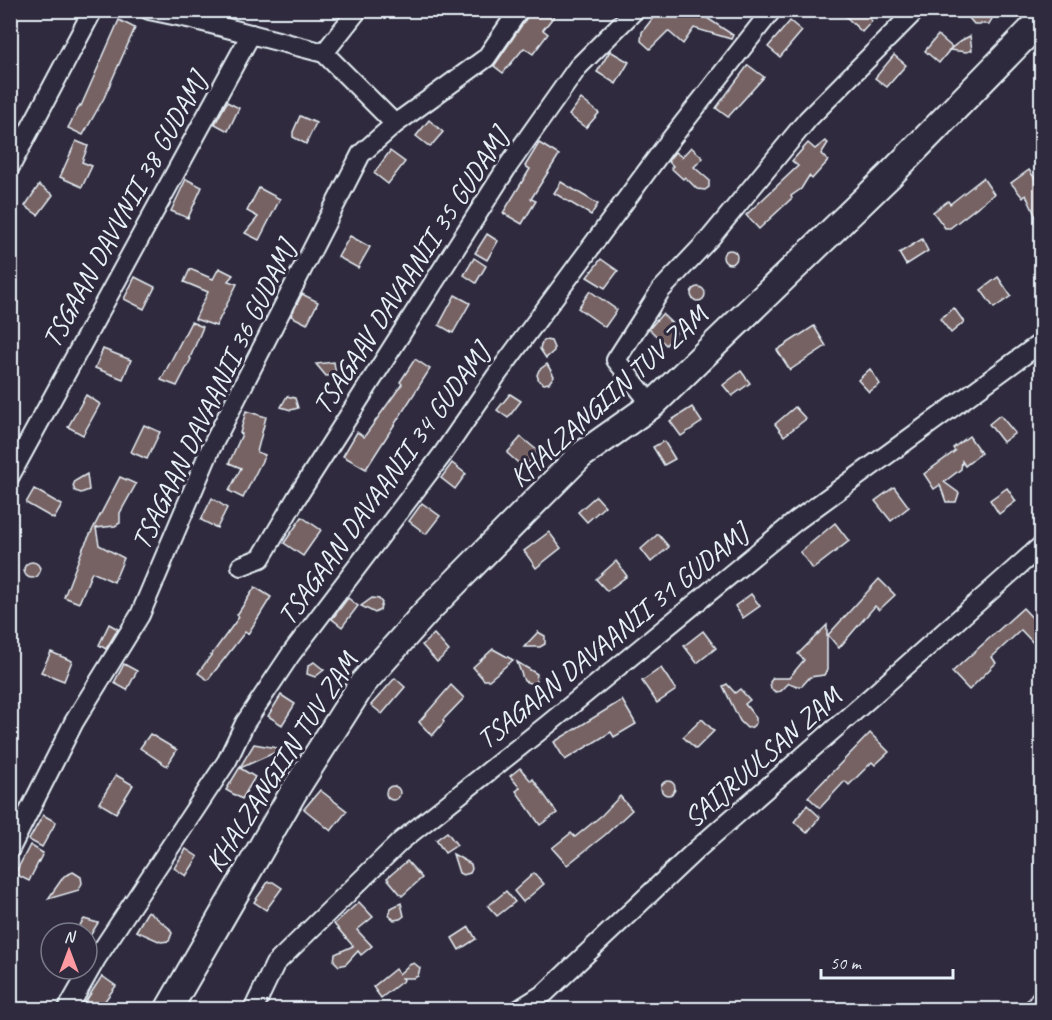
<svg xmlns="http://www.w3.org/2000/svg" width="1052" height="1020" font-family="Caveat,sans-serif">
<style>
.building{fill:#776264;stroke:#e8f1f8;stroke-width:1.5}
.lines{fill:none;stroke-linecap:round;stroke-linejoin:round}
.street-casing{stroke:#e8f1f8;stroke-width:22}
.secondary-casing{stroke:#e8f1f8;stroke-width:30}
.street{stroke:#2f2a3d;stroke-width:18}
.secondary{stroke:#2f2a3d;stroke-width:26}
.labels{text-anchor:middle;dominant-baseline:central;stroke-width:6;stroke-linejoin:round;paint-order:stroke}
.street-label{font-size:28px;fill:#e8f1f8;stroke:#2f2a3d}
</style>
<rect width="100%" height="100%" fill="#2f2a3d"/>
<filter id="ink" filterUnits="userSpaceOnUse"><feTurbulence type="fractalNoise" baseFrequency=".0167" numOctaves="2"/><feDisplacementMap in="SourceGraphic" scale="12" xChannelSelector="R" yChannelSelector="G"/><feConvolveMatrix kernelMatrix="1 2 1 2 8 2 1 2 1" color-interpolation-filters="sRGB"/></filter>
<g filter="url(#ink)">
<g class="building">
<path d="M532 10H559L543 30 548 34 533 54 524 48 503 73 494 66Z"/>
<path d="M659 10H695L733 35 731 39 694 28 683 44 668 31 650 49 641 41 642 32Z"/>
<path d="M839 10H861L872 21 862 32Z"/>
<path d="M962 10H984L993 17 989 24H974Z"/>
<path d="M119 20 135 28 104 98 83 135 68 128 80 105 81 106Z"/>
<path d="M790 21 802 31 780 57 768 47Z"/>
<path d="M938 35 952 47 939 63 925 51Z"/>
<path d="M970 36 972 50 967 52 949 50 962 40Z"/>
<path d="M610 51 629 62 616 84 597 72Z"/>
<path d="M894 55 906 65 887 87 875 78Z"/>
<path d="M748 65 764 77 728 117 716 108Z"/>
<path d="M581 99 599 113 586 128 569 115Z"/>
<path d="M227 102 239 108 228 131 215 124Z"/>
<path d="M300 116 316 123 306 144 293 137V132Z"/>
<path d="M429 120 443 132 430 147 416 136Z"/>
<path d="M76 141 88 146 82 162 92 166 82 187 60 177Z"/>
<path d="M825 141 828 143 821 154 828 161 812 179 809 176 801 189 791 196 792 198 759 229 746 215 798 166 792 161 808 143 815 149Z"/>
<path d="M539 143 559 155 531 199 536 201 522 224 503 213 530 169 525 166Z"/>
<path d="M691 147 703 158 694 167 709 180V187L705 190 697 189 685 177 683 179 671 168 673 166 668 161 675 152 682 157Z"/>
<path d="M390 151 405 162 388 184 374 173Z"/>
<path d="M1029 170 1041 187V228L1026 195 1023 198 1011 183Z"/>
<path d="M983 178 994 194 950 228H945L933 212 948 201 950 204Z"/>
<path d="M186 179 202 187 188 218 171 211Z"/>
<path d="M561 182 598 204 591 215 554 193Z"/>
<path d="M39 185 53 195 38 215 25 206Z"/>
<path d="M259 188 280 199 259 240 245 233 258 217 247 211Z"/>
<path d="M487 234 498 241 487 260 475 253Z"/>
<path d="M350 236 370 247 358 268 338 257Z"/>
<path d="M922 239 928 251 906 265 899 253Z"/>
<circle cx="730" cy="257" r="7"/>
<path d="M474 258 486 266 476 283 464 275Z"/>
<path d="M601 259 618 271 605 288 587 277Z"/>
<path d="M219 268 233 275 228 281 237 284 216 326 195 319 208 292 184 282 190 269 213 279Z"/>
<path d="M135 277 155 287 144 309 124 299Z"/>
<path d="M998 277 1011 296 994 308 981 290Z"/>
<circle cx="698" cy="294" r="7"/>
<path d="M590 291 617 310 605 327 578 308Z"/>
<path d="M302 294 318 302 307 324 291 316Z"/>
<path d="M455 295 470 303 453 333 439 325Z"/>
<path d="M954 308 964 322 951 333 940 319Z"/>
<path d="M662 314 679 330 666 345 649 329Z"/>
<path d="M191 322 203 327 190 358 191 359 177 386 161 380Z"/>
<path d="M814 326 826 346 790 370 777 350Z"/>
<path d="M545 340 551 341 554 348V351L546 358 540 349 541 344Z"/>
<path d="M103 349 131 360 123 379 95 368Z"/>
<path d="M415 359 430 369 366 469 343 456 357 432 364 437 402 384 400 382Z"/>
<path d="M334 362 336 375 326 376 316 364Z"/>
<path d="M547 364 554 376 549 383 544 384 539 381 537 375 539 370Z"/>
<path d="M870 369 880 384 869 392 858 380Z"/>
<path d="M741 371 750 383 732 396 723 385Z"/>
<path d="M510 394 521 401 508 418 497 410Z"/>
<path d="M86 395 100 404 83 435 68 427Z"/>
<path d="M287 396 295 398 298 408 291 410 281 407Z"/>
<path d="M692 407 702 422 681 436 670 421Z"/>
<path d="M795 407 806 419 784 436 775 424Z"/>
<path d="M246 411 266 417 257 452 265 455 243 498 229 491 241 468 229 463 242 434 240 433Z"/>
<path d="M1000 415 1015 433 1003 442 989 424Z"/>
<path d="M144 425 160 432 147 459 131 452Z"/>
<path d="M969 436 981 453 965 466 962 461 961 469 944 482 959 493 956 502H946L940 485 934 489 924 474 955 451 953 448Z"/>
<path d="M521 437 538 451 524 468 507 453Z"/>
<path d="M664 441 675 459 664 465 653 447Z"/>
<path d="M452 463 466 474 455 489 441 478Z"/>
<path d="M87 474 89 490 81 493 75 491 73 486 75 481Z"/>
<path d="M120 477 136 484 120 513V523L115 526 96 528 99 545 124 558 114 582 92 572 79 603 64 597 83 548Z"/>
<path d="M894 487 909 507 891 521 875 501Z"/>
<path d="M1007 488 1016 501 999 514 990 500Z"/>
<path d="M34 489 62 505 54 519 26 503Z"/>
<path d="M596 496 605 506 587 522 578 512Z"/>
<path d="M212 498 227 508 217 528 201 520Z"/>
<path d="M422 503 440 516 426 534 409 521Z"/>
<path d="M302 517 321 530 303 556 284 543Z"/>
<path d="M835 523 849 541 813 569 800 552Z"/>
<path d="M549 532 561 548 536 568 524 551Z"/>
<path d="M658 534 669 547 651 562 641 549Z"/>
<path d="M616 561 627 576 607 591 596 579Z"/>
<circle cx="32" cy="570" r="8"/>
<path d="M879 579 895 595 879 610 875 606 839 648 828 635Z"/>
<path d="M255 587 271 597 248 634 245 632 208 680 198 673 239 617 237 615Z"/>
<path d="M751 594 760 606 743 618 735 606Z"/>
<path d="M348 598 358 606 342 627 332 619Z"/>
<path d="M372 598 379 599 382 603 380 610 375 613 361 606Z"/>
<path d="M1023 608 1041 627V651L1021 630 992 657 996 663 969 690 952 672Z"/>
<path d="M109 624 118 629 106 649 99 645Z"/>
<path d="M827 625V670L824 675 810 677 802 686H797L789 683 781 691 776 692 771 689 770 682 773 678H789L804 660 798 654Z"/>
<path d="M703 631 716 648 697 663 684 646Z"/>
<path d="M538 632 545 636V644L540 647H524Z"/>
<path d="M434 634 449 651 437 662 422 645Z"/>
<path d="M493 649 513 660 489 680H484L473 667Z"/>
<path d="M51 652 72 661 64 681 41 672Z"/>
<path d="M314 662 324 670 315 677 307 674 308 666Z"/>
<path d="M517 662 537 674 536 681 532 684 524 681Z"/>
<path d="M124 664 137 671 127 690 114 683Z"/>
<path d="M661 668 676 690 657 703 642 681Z"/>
<path d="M395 678 405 687 382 714 371 705Z"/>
<path d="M727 684 735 693 740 689 750 700 745 704 756 718V723L752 727 747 728 740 721 723 686Z"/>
<path d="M451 685 464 698 443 720 444 722 432 736 419 722Z"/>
<path d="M281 695 295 704 282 725 268 716Z"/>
<path d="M622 700 636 724 614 737 611 732 565 760 554 742Z"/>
<path d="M702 719 714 731 696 749 683 737Z"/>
<path d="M870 733 889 752 875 765 872 762 849 785 845 781 820 808 808 797Z"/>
<path d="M150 734 177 750 167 766 140 748Z"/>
<path d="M254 744 283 749 240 768 255 777 242 799 226 790Z"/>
<path d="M520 768 531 781 533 779 557 813 540 825 516 791 520 788 510 776Z"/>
<path d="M116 775 133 785 116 813 99 803Z"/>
<circle cx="668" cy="788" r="7"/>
<circle cx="393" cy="793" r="7"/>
<path d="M320 790 347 811 331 831 304 809Z"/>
<path d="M620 796 632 810 605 835 567 865 552 848 571 833 575 837 602 815Z"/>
<path d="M807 805 820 817 807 833 794 822Z"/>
<path d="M43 815 56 822 42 847 29 840Z"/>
<path d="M447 832 457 845 445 853 436 840Z"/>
<path d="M30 845 43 853 29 881 15 874Z"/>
<path d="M186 849 198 857 186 876 174 868Z"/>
<path d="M453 854 471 864 472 869 470 873 463 875 459 873Z"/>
<path d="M407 861 422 878 402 896 387 878Z"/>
<path d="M73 872 81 877 82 883 79 890 48 899 64 876Z"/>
<path d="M534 873 544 884 523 902 514 891Z"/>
<path d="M268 882H273L282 888 266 910 254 902Z"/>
<path d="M506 891 515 902 497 916 488 906Z"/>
<path d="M359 902 373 917 357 930 372 946 361 955 358 951 346 964 339 966 334 961 335 954 353 946 334 924Z"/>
<path d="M401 903 404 916 400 919 394 920 389 915 391 908Z"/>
<path d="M148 911 169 928 172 933 169 941 161 942 136 931Z"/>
<path d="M84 919 98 923 90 936 80 931V925Z"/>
<path d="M469 927 476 939 459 950 452 938Z"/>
<path d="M414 963 420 968 418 976 414 978H402L404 980 381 998 373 987 395 969 399 974 409 965Z"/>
<path d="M102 976 116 986 98 1010H80Z"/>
</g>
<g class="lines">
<g class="street-casing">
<g id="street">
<path d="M149 10 192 19 324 53 395 124"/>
<path d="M324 53 358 10"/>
<path d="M10 167 93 10"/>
<path d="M652 405 616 360 661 290 711 237 808 119 916 10"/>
<path d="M10 476 251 34"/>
<path d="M241 566 261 558 297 497 508 166 578 67 635 10"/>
<path d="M10 849 74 722 140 615 210 450 361 154 395 124 486 58 519 10"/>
<path d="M67 1010 96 959 227 761 245 723 291 654 442 455 496 376 667 144 772 10"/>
<path d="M253 1010 275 964 401 841 547 725 796 521 1042 342"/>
<path d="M518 1010 545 993 696 850 879 690 1042 545"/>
<path d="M1033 1010 1042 997"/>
</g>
</g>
<g class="secondary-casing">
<path id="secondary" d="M168 1010 293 793 363 683 427 611 580 456 652 405 889 176 1042 19"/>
</g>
<use href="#street" class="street"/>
<use href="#secondary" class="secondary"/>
</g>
</g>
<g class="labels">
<g class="street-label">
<text transform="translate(124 210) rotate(-61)">TSGAAN DAVVNII 38 GUDAMJ</text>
<text transform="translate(410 271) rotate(-57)">TSAGAAV DAVAANII 35 GUDAMJ</text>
<text transform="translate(213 395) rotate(-64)">TSAGAAN DAVAANII 36 GUDAMJ</text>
<text transform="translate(608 396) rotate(-42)">KHALZANGIIN TUV ZAM</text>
<text transform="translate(383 484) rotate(-54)">TSAGAAN DAVAANII 34 GUDAMJ</text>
<text transform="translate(612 636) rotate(-39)">TSAGAAN DAVAANII 31 GUDAMJ</text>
<text transform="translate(762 757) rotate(-41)">SAIJRUULSAN ZAM</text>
<text transform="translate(281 762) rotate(-57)">KHALZANGIIN TUV ZAM</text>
</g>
</g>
<rect width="1052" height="1020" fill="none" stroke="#2f2a3d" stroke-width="36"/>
<rect x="18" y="18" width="1016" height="984" fill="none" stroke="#e8f1f8" stroke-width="2" filter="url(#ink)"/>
<g transform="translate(69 951)"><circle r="28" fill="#2f2a3d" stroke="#797a88" stroke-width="1.5"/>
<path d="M0-4.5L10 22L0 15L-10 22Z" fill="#ff9aa2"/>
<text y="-9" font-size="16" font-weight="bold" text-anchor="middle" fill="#e8f1f8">N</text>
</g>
<path d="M821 969v9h132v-9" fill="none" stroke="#e8f1f8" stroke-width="3"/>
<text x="830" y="969" font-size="18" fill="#e8f1f8" stroke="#2f2a3d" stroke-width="4.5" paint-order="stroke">50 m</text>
</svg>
